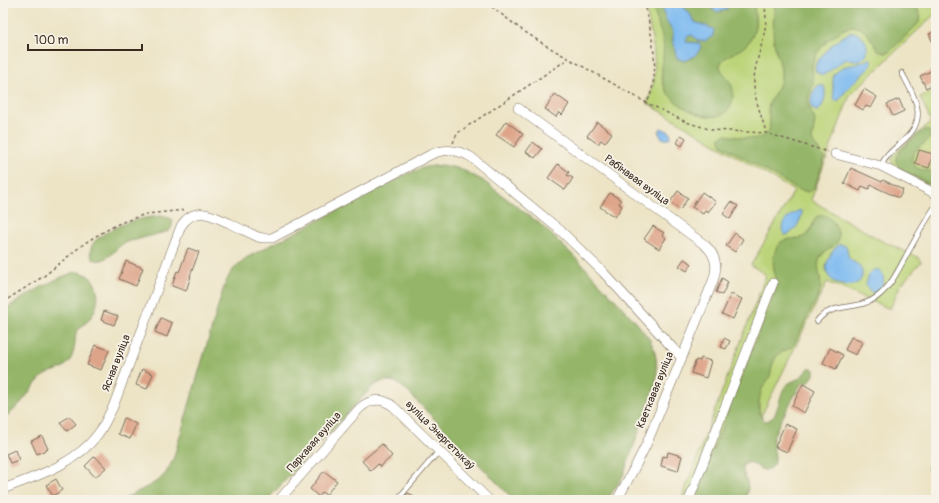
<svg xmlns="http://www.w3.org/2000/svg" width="939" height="503" font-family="Pangolin,sans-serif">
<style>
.green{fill:#bcd479;stroke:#7c7f4c}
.forest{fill:#95b669;stroke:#687044}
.water{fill:#7dbaf0;stroke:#5c7287}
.building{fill:#dea489}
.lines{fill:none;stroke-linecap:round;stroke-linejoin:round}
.lane-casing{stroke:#796b59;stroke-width:6}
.street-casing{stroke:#796b59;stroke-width:10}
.path{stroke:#796b59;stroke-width:1.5;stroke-dasharray:3 3;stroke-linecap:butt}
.lane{stroke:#fff;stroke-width:4.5}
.street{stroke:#fff;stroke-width:9}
.labels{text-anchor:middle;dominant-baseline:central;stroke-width:3.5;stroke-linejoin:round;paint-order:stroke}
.street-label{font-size:11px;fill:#3b2a1e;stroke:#f7f3e8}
</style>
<rect width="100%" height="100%" fill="#f7f3e8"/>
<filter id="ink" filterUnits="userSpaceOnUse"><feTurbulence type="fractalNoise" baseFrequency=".025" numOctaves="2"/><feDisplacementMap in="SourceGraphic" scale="8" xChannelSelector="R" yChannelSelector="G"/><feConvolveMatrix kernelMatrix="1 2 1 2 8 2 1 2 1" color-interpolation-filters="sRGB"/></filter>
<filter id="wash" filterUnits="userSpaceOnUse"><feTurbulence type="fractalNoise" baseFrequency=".012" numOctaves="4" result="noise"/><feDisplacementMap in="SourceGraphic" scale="16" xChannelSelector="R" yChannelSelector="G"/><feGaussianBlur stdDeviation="0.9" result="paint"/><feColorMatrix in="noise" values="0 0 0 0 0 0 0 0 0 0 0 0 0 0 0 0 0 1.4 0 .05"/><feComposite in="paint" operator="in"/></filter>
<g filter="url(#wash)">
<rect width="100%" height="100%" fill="#ede4c6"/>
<g class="green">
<path d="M645 3H921L931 4 936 3V13L850 95 811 200 882 241 918 257 921 262 900 286 890 309 827 282 720 500H681L766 275 751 265 794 191 647 103C662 71 651 36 645 3Z"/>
<path d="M936 89V189L895 167 893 165 891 159 894 154 931 122 920 97Z"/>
</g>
<g class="forest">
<path d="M652 3H754C754 12 757 22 754 31 748 54 726 51 720 65 720 77 734 78 733 94 732 135 679 111 667 92 656 75 666 59 663 41 660 28 655 16 652 3Z"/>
<path d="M775 3H904L917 8 921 17 918 24 889 52 885 53 879 51 867 33 860 28 852 26 842 30 827 41 817 53 812 65 813 84 808 100 809 108 815 120 812 140 814 144 822 154 824 160 815 186 813 189 808 192 797 189 722 145 720 140V137L725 135C734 136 754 141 762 137 775 131 768 120 768 110 768 98 781 91 781 76 782 64 776 54 774 43 772 30 774 16 775 3Z"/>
<path d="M925 130H928L931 133V137C924 146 910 149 912 163 917 170 928 172 936 171V188L901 169C898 166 895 163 896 158 897 151 919 133 925 130Z"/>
<path d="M443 165 461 169 482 180 539 223 580 262 636 322 650 340 654 349 656 358 657 376 655 386 623 476 607 500H514L404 388C393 378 382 379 371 388L267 500H122L158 481 166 473 173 460 222 293C228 276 231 269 246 258L407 174 425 167Z"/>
<path d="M823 215C829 217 834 221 836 227 846 247 825 247 820 258 815 268 823 278 820 289 819 296 814 304 810 311 805 322 800 333 794 344 790 351 781 350 777 356 772 362 772 369 770 376 768 381 764 385 762 389 759 398 756 414 765 421 779 420 778 397 785 387 789 381 796 381 801 377 804 374 806 370 809 368H812L814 370V375L808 383H802L798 389C792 402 776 426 773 439 771 448 780 461 771 468 761 474 757 464 749 462L743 465C741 478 754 481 744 500H693L776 289C778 278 771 267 774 256 779 232 793 243 805 236 812 232 812 223 816 217Z"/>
<path d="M162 216 172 219C173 225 172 227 169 231L124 243C117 247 110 258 102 260 88 263 88 247 96 240 114 225 139 217 162 216Z"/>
<path d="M77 272C99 274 103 300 91 317 87 323 80 327 76 333 74 347 75 362 60 369 53 372 47 372 42 377 28 391 21 408 3 418V311C18 300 59 275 77 272Z"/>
</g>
<g class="water">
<path d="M662 3H678L688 11 695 22 714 29 713 36 705 41H698L692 35 687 37 686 42 698 43 701 46C699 54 691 59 684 61L677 58 673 43V32L665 18Z"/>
<path d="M709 3H730L726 10 717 12 712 9Z"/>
<path d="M853 32C864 34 870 46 866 56 856 64 854 58 844 60L824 75H822L816 72 815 66C820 55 842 34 853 32Z"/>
<path d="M869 59H871L872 62 869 68 848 88 839 100 835 101C833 97 832 79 834 74L845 66 857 64Z"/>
<path d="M819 85 824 86C827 93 824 108 817 111L812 109C809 101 812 90 819 85Z"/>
<path d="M661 128 670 132 671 136 669 139C664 140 659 137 659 132Z"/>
<path d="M800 210 802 212C802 220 793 235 785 235 776 224 790 215 800 210Z"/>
<path d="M840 244 846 246C848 250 847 254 849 258 852 263 861 263 862 271 866 296 814 287 829 258 831 253 835 247 840 244Z"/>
<path d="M875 269 881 271C886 279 884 289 874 293L869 291 866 284 869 274Z"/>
<path d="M936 456V472L933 473 928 470C928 464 932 459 936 456Z"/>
</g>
<g id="blocks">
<g class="building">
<path d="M936 31V49L929 34Z"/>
<path d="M931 71 936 83 926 88 920 76Z"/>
<path d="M864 89 877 97 871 108 866 106 863 110 855 105Z"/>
<path d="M555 94 569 104 562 115 559 112 556 117 545 109Z"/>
<path d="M899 99 904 111 893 116 887 104Z"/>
<path d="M506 121 523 134 514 147 496 135Z"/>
<path d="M597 122 612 133 605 143 601 140 598 144 587 136Z"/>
<path d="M681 135 686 138 682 146 677 143Z"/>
<path d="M533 142 542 149 535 158 526 152Z"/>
<path d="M919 150 933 154 929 168 915 164Z"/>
<path d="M558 164 569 172 567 175 573 178 565 190 548 178Z"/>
<path d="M851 168 882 182 883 180 903 190 899 198 871 185 869 189 862 186 860 191 844 183Z"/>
<path d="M678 191 688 198 680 210 670 202Z"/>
<path d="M702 192 716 202 708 212 705 210 703 214 692 207Z"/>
<path d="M610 193 621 200 619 204 622 206 615 217 600 207Z"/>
<path d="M731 202 738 206 730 219 723 214Z"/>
<path d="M653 226 664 233 662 235 666 238 659 249 644 239Z"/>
<path d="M735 233 743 239 735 252 726 246Z"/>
<path d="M188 248 199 252 190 276H191L186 291 172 286 177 271 179 272Z"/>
<path d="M684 259 692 264 687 271 679 266Z"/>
<path d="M126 261 143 268 136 286 119 279Z"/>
<path d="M722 278 728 282 722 295 716 292Z"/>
<path d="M731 294 742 299 733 319 722 314Z"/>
<path d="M104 311 118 316 114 325 101 320Z"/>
<path d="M161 318 172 323 167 337 155 332Z"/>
<path d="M851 337 862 342 856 355 845 350Z"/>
<path d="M724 338 730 341 726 349 721 347Z"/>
<path d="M95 345 109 350 101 370 87 365Z"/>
<path d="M830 348 843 355 836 369 823 363Z"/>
<path d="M701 358 711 361 706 378 691 373 696 360 700 361Z"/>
<path d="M142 369 153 374 147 389 136 385Z"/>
<path d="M803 384 815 391 804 413 792 406Z"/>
<path d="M69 416 76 424 67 431 60 423Z"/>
<path d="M124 418 136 424 130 439 118 434Z"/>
<path d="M785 424 797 429 787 452 775 447Z"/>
<path d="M42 436 48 449 37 454 31 441Z"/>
<path d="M382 444 392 456 380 467 378 464 371 471 362 461Z"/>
<path d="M15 450 19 460 10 463 6 454Z"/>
<path d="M668 452 682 456 678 471 661 466 663 456 667 457Z"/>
<path d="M95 456 106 468 95 477 85 466Z"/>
<path d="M324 471 337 481 326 495 322 492 319 497 310 489Z"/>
<path d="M56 479 62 490 53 496 46 485Z"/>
<path d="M408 493 414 496 411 500H402Z"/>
</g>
</g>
</g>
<g filter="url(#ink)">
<use href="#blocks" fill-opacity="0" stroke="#796b59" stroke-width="1"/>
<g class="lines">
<g class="lane-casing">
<g id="lane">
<path d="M881 166C886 154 896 148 905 139 929 117 914 96 902 73"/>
<path d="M817 321C831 302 858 311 877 297 893 285 901 264 911 247 919 232 927 219 936 205"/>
<path d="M397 500 439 451"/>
</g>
</g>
<g class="street-casing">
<g id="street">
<path d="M518 108 705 245C718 257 718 270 711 286L647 443 636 465 617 500"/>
<path d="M835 154 881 166 936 194"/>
<path d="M3 489C37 476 76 464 98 434 104 426 108 416 113 407L181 226C195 205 211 215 229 223 238 228 248 232 258 237L263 238H272L430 155C444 148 457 149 471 157L560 230 603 272 681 357"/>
<path d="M279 500 359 409C370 398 382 397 394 407L489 500"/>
<path d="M689 500 773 283"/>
</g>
</g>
<g class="path">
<path d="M487 3 522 30 545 45 647 103 686 122 712 130 766 133 828 152"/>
<path d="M645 3C651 36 662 71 647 103"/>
<path d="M764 3C771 30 756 53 754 79 753 98 762 115 766 133"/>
<path d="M453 143 456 136 459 132 568 59"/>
<path d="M3 302 44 276 81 246 94 237 120 223 146 214 185 210"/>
</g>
<use href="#lane" class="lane"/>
<use href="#street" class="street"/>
</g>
</g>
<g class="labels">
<g class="street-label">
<text transform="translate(637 180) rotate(36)">Рабінавая вуліца</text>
<text transform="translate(116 363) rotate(-69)">Ясная вуліца</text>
<text transform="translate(655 390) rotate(-68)">Кветкавая вуліца</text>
<text transform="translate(440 435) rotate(45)">вуліца Энергетыкаў</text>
<text transform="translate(314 442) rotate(-49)">Паркавая вуліца</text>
</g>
</g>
<rect width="939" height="503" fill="none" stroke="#f7f3e8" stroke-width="16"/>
<path d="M28 44v6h114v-6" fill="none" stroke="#3b2a1e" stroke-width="2"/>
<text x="34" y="44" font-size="12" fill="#3b2a1e" stroke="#f7f3e8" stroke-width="3" paint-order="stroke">100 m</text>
</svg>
